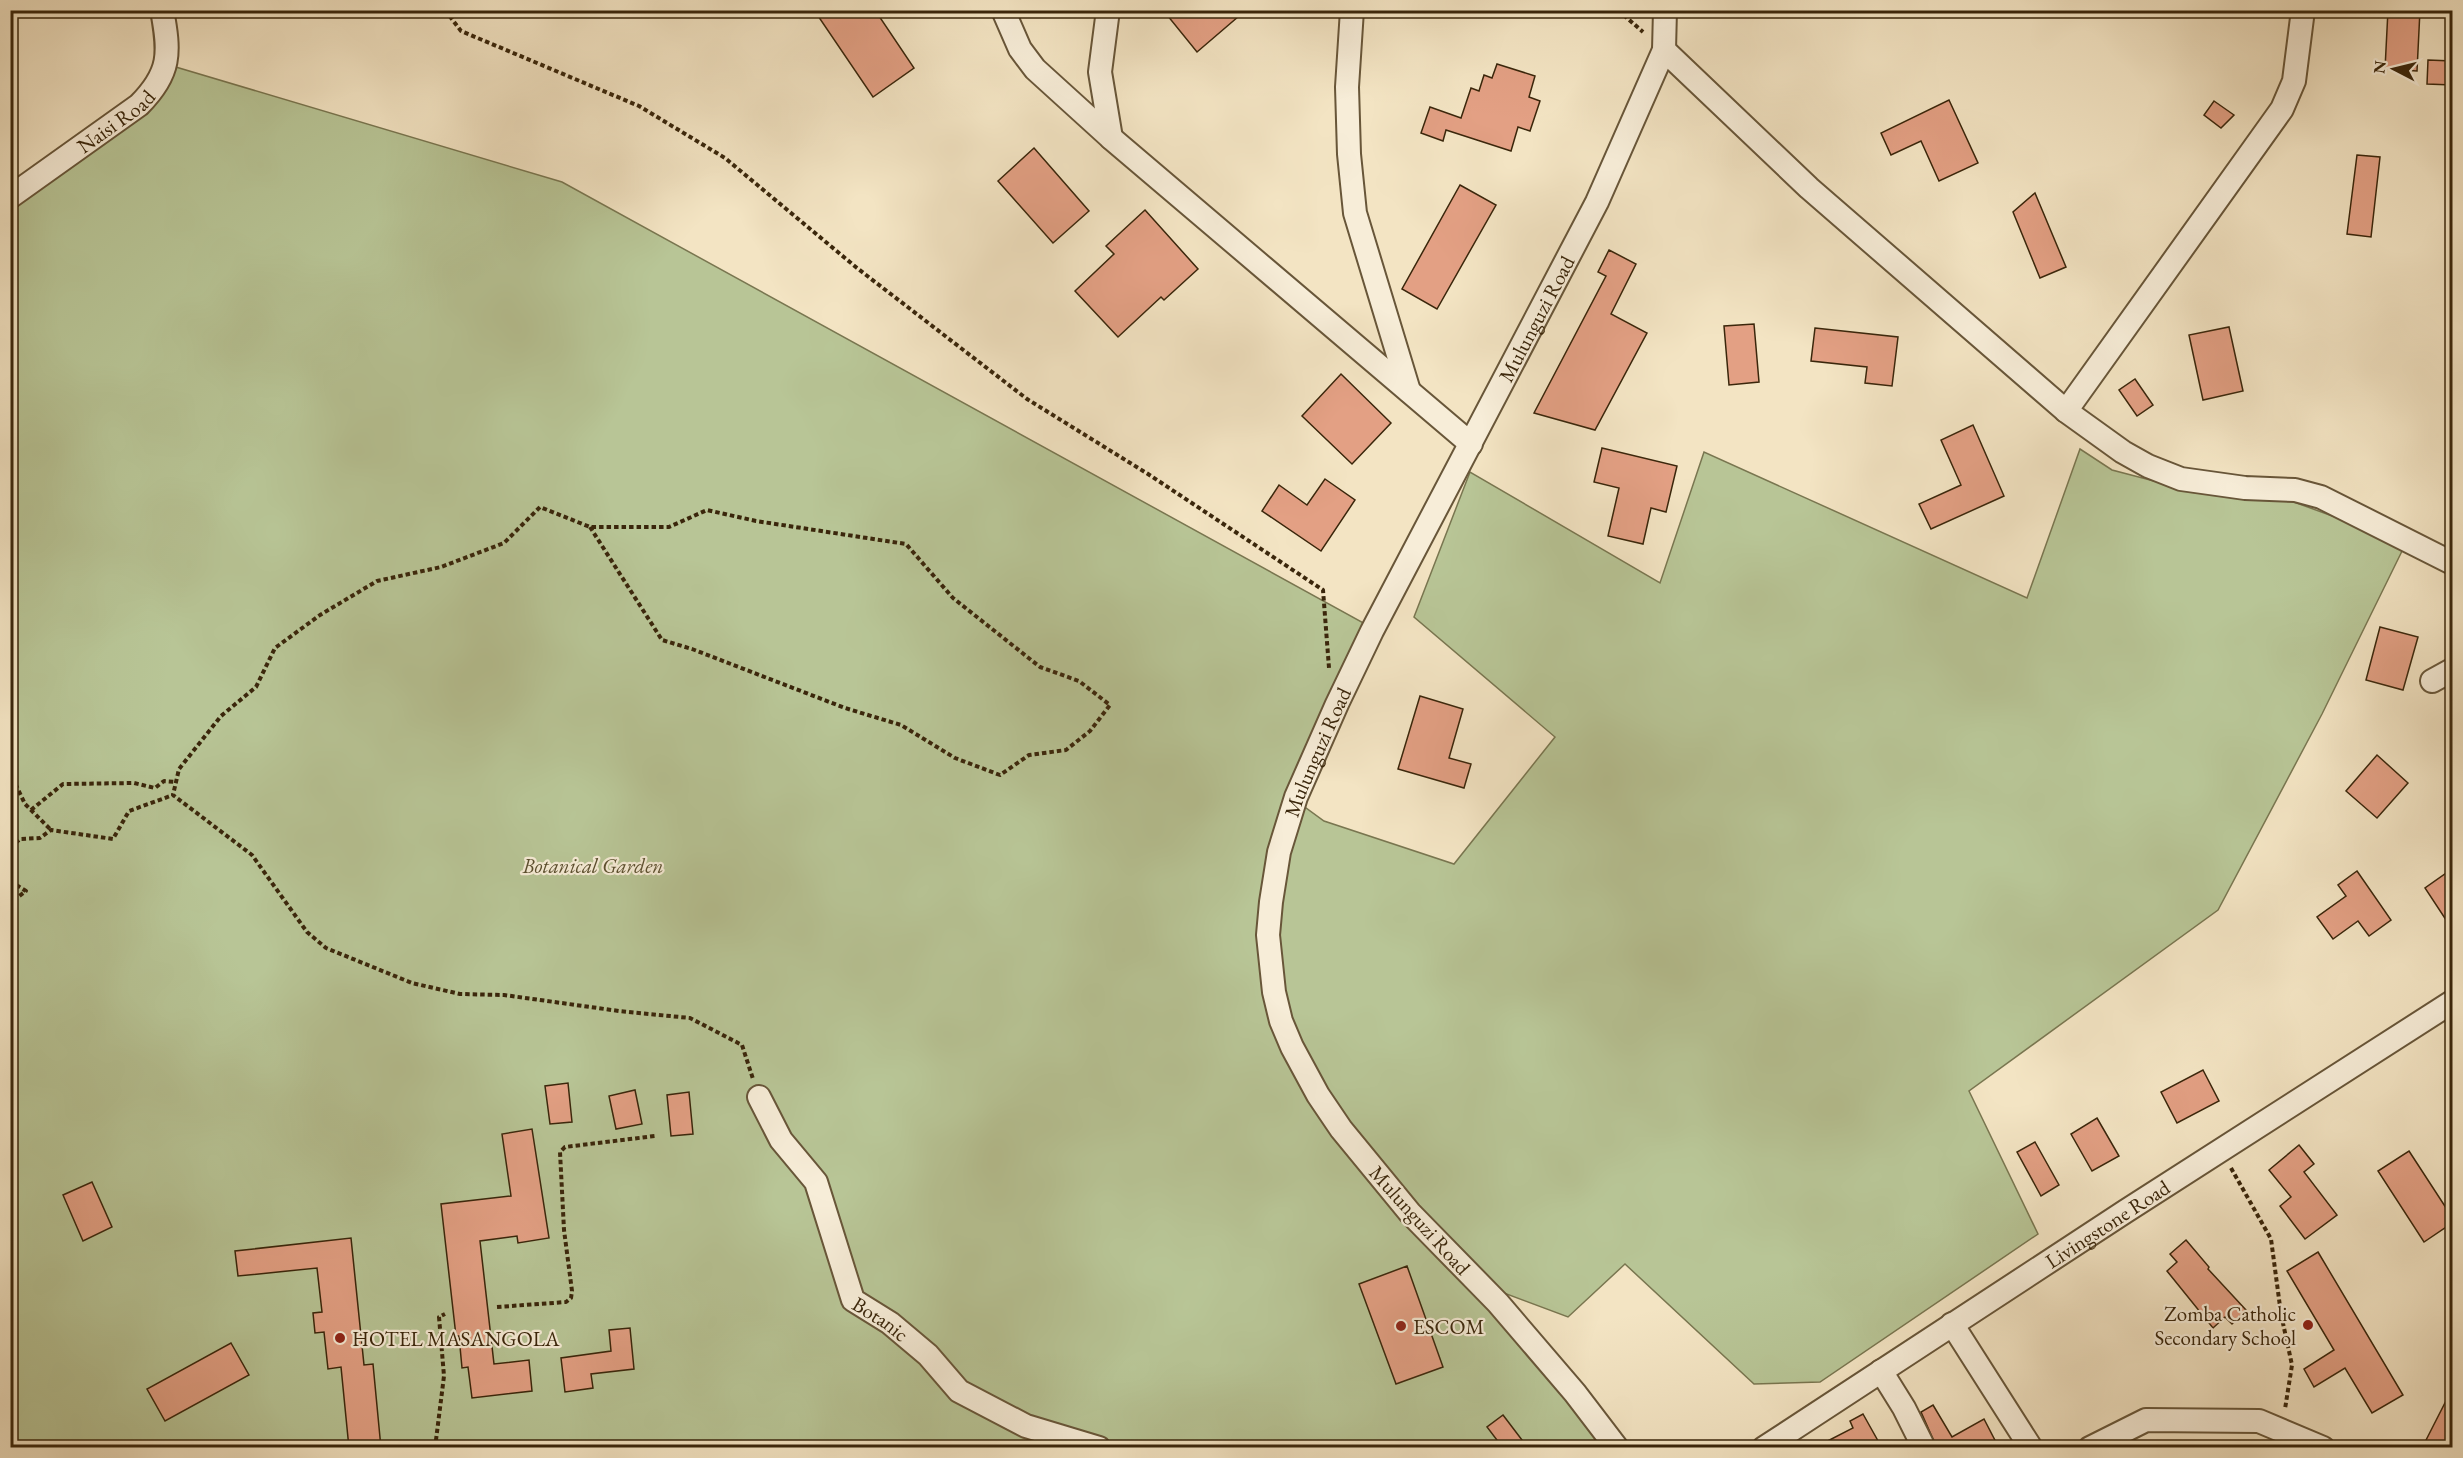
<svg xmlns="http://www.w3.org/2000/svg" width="2463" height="1458" font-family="'EB Garamond',serif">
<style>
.green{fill:#b8c596;stroke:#797650;stroke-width:1.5}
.building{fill:#e3a084;stroke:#3a260b;stroke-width:1.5}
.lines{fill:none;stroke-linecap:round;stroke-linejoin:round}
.minor-casing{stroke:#685639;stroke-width:26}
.path{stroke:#3a260b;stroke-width:4;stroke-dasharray:4.5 3;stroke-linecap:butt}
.minor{stroke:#f7edd8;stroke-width:22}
.poi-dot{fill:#8f2418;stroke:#f7edd8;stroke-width:2}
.labels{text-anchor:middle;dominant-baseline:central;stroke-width:4.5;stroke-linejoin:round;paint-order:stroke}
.street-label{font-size:21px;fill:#3a260b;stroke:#f7edd8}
.park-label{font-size:21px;font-style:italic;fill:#5a4e2e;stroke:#f7edd8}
.poi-label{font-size:21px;fill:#3a260b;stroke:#f7edd8;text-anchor:start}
</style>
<rect width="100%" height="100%" fill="#f3e4c3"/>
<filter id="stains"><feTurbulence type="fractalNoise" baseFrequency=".00333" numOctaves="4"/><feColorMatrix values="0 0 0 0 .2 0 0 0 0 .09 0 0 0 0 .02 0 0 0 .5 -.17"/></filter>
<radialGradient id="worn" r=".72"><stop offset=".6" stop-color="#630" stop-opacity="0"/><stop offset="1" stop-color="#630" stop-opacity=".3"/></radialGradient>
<path class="green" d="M159 62 562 182 1369 626 1287 794 1324 821 1454 864 1555 737 1414 617 1470 472 1660 583 1704 452 2027 598 2080 449 2112 470 2154 481 2240 489 2294 502 2406 543 2322 714 2218 910 1969 1091 2038 1234 1820 1382 1754 1384 1625 1264 1568 1317 1464 1278 1613 1447H11L10 191 138 103Z"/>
<g class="building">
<path d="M814 10H875L914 68 873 97Z"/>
<path d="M1163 10H1246L1197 52Z"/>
<path d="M2388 10H2420L2417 71 2385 69Z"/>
<path d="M2428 60 2452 61V85L2427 84Z"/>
<path d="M1497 64 1535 76 1529 97 1540 101 1530 131 1518 127 1511 151 1446 130 1443 141 1421 133 1430 107 1461 118 1471 88 1479 91 1484 75 1492 78Z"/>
<path d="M1949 100 1978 163 1939 181 1921 141 1891 155 1881 133Z"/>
<path d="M2214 101 2234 115 2221 128 2204 115Z"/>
<path d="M1034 148 1089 211 1053 243 998 181Z"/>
<path d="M2357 155 2380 157 2371 237 2347 234Z"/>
<path d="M1460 185 1496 205 1437 309 1402 289Z"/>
<path d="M2035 193 2066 267 2040 278 2013 212Z"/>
<path d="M1145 210 1198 269 1164 300 1161 297 1118 337 1075 291 1114 254 1106 246Z"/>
<path d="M1609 250 1636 264 1611 314 1647 333 1595 430 1534 413 1606 276 1598 272Z"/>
<path d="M1754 324 1759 382 1729 385 1724 326Z"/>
<path d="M2229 327 2243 391 2203 400 2189 335Z"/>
<path d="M1815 328 1898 337 1892 386 1865 383 1867 367 1811 361Z"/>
<path d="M1341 374 1391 423 1352 464 1302 416Z"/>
<path d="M2135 379 2153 405 2137 416 2119 390Z"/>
<path d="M1973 425 2004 496 1931 529 1919 504 1961 485 1941 440Z"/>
<path d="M1602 448 1677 466 1666 512 1651 508 1643 544 1608 536 1619 488 1594 482Z"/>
<path d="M1325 479 1355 500 1321 551 1262 511 1279 485 1307 505Z"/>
<path d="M2380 627 2418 637 2403 690 2366 680Z"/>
<path d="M1420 696 1463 709 1449 758 1471 764 1464 788 1398 769Z"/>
<path d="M2377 755 2408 783 2377 818 2346 791Z"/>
<path d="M2452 869V929L2425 888Z"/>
<path d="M2357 871 2391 920 2369 936 2358 921 2333 939 2317 917 2346 896 2338 885Z"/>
<path d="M2203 1070 2219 1101 2177 1123 2161 1092Z"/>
<path d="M568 1083 572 1122 550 1124 545 1086Z"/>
<path d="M635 1090 642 1124 616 1129 609 1096Z"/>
<path d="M689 1092 693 1134 671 1136 667 1095Z"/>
<path d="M2097 1118 2119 1156 2092 1171 2071 1134Z"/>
<path d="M532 1129 549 1238 518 1243 517 1236 480 1241 494 1364 529 1360 532 1391 472 1398 468 1367 462 1368 459 1336H456L441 1204 511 1196 502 1134Z"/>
<path d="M2035 1142 2059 1185 2041 1196 2017 1152Z"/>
<path d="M2299 1145 2314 1164 2304 1172 2337 1215 2305 1239 2280 1206 2291 1197 2269 1170Z"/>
<path d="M2409 1151 2452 1217V1223L2424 1242 2378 1171Z"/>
<path d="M92 1182 112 1227 83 1241 63 1195Z"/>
<path d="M351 1238 364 1365 373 1364 381 1448H349L341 1367 328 1369 324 1332 315 1333 313 1313 322 1312 317 1268 238 1276 235 1251Z"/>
<path d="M2186 1240 2209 1267 2208 1269 2246 1310 2232 1324 2225 1317 2213 1328 2167 1271 2177 1262 2170 1254Z"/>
<path d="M2318 1252 2403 1395 2372 1413 2345 1368 2314 1387 2304 1369 2334 1350 2287 1271Z"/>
<path d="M1407 1266 1443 1367 1396 1384 1359 1284Z"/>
<path d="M630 1328 634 1369 591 1374 593 1388 565 1392 561 1358 611 1351 609 1330Z"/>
<path d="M231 1343 249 1375 165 1421 147 1389Z"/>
<path d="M2452 1389V1448H2422Z"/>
<path d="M1933 1405 1952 1437 1984 1419 1999 1448H1937L1921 1412Z"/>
<path d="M1863 1414 1882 1448H1814L1853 1428 1850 1421Z"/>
<path d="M1503 1415 1528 1448H1503L1487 1427Z"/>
</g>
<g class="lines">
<g class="minor-casing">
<g id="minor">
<path d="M1003 10 1020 49 1035 69 1111 138 1471 444"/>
<path d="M1108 10 1100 72 1111 138"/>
<path d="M1352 10 1347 87 1349 154 1355 213 1409 391"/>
<path d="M1664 50 1809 188 2066 411 2123 452 2148 466 2181 479 2245 488 2295 490 2321 497 2452 563"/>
<path id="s1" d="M10 197 139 105C171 73 170 53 162 10"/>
<path d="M2066 411 2282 109 2294 81 2303 10"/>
<path d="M2432 681 2452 670"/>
<path id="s2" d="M759 1097 781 1140 816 1182 853 1300 890 1323 928 1355 959 1391 1026 1426 1099 1448"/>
<path d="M1952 1324 2031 1448"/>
<path d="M1881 1371 1904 1408 1924 1448"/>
<path id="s3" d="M1617 1448 1575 1393 1498 1303 1410 1213 1341 1129 1318 1095 1292 1047 1281 1021 1274 992 1268 935 1271 902 1279 852 1296 797 1337 704 1372 631 1597 202 1664 50 1665 10"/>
<path id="s4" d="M1764 1448 2126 1211 2452 1002"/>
<path d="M2090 1448 2146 1420 2259 1421 2323 1448"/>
</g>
</g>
<g class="path">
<path d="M445 10 461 31 639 106 725 158 857 268 1027 399 1148 474 1323 590 1329 668"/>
<path d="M1618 10 1643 32"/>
<path d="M590 527 662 640 692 649 845 708 901 725 955 758 1000 775 1029 755 1066 750 1090 731 1110 705 1079 681 1040 667 953 598 906 544 756 521 707 510 669 527H590L540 507 504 543 441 567 377 581 320 615 275 648 256 687 221 716 179 769 173 795 252 855 307 932 326 948 412 983 460 994 504 995 619 1011 690 1018 742 1045 753 1079"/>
<path d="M10 780 14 781 25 804 51 830"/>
<path d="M31 810 63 784 134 783 155 788 164 781 176 782"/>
<path d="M10 848 20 839 40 838 51 830 113 839 129 811 173 795"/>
<path d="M10 881 26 891 10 903"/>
<path d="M2231 1168 2271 1239 2281 1314 2292 1365 2285 1409"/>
<path d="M497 1307 566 1302 571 1298 572 1291 564 1230 560 1152 565 1147 655 1136"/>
<path d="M435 1448 444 1376 439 1317 445 1314"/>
</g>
<use href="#minor" class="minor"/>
</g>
<g class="poi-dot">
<circle cx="2308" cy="1325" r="6"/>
<circle cx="1401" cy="1326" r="6"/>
<circle cx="340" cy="1338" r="6"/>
</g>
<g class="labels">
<g class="street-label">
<text stroke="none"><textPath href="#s1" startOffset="130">Naisi Road</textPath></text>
<text stroke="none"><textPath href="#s3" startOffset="1310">Mulunguzi Road</textPath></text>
<text stroke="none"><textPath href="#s3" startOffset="824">Mulunguzi Road</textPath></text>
<text transform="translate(1420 1220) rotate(48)">Mulunguzi Road</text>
<text stroke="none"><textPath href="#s4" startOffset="410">Livingstone Road</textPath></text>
<text stroke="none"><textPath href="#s2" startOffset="260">Botanic</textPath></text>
</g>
<g class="park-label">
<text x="593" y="865">Botanical Garden</text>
</g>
<g class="poi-label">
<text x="2296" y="1313" text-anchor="end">Zomba Catholic<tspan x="2296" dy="24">Secondary School</tspan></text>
<text x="1413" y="1326">ESCOM</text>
<text x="352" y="1338">HOTEL MASANGOLA</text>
</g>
</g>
<rect width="2463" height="1458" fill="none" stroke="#f3e4c3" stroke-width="36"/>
<rect x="12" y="12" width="2439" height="1434" fill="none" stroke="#3a260b" stroke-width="3"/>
<rect x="18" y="18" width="2427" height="1422" fill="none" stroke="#3a260b" stroke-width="1.5"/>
<g transform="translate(2394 69) rotate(277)" stroke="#f7edd8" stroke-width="4.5" paint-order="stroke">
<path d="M0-4.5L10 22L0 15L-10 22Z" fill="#3a260b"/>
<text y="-9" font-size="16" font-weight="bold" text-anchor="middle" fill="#3a260b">N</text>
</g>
<rect width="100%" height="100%" filter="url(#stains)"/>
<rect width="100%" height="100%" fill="url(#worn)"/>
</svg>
